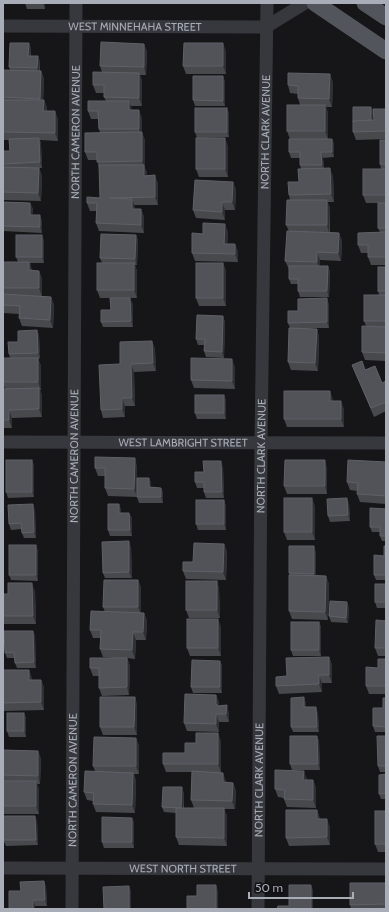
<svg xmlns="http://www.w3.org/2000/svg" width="389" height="912" font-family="Cabin,sans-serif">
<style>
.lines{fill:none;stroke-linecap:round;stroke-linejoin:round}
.minor{stroke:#37383d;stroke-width:13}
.major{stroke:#53555c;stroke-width:17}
.wall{fill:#47494d}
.shaded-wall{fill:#2f3033}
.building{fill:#525359;stroke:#5f6168}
.labels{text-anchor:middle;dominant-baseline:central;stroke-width:3.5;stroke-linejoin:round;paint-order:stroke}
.street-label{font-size:11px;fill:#a8adb8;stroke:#111113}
</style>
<rect width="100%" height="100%" fill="#161618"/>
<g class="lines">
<g class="minor">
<path id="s1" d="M3 26 266 27 305 3"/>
<path id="s2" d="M3 442 386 443"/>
<path id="s3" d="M3 868 386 869"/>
<path id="s4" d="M72 909 76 3"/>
<path id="s5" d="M258 909 261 443 267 3"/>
</g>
<g class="major">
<path d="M315 3 386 51"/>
<path d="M365 3 386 17"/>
</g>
</g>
<g class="wall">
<path d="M25 3H45V9H27Z"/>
<path d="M29 43 31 49V56L40 61V71H41L44 79 43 100H44L47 108V111L58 119V141L40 140 41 144 42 168H31H39L42 176 41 201 3 200V151H10L9 140H3V70H10L9 67Z"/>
<path d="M144 44 147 52 146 75H140L142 81V106H130L132 110 142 118V133L145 140V168L147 173V175L158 183V205H134L135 209H141L144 217V233L99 231 96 223V211H90L87 203 100 198 99 168 97 160H88L85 152 100 133 99 129 98 119H91L88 111 106 101 104 97V93H96L93 85 102 72 100 66Z"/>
<path d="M226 51V74H186L183 66Z"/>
<path d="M223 76 225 82V106H195L193 100Z"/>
<path d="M333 82 332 107H326L328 113V139H332L334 144V157L323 158 324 168 333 176 334 202H327L330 208V232L339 233 342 241 341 261 320 260V266H328L330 272 329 297H300L298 291V284H291L289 279V269L285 261 289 231 286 225 290 200 289 195 299 182 301 169 300 165V158H291L289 152 326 139H290L287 131 300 105 298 98V94L290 93 288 85Z"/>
<path d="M371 107 373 113V120H374L386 109V139L356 140 353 132Z"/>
<path d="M229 113V137L197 138 195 132Z"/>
<path d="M386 140V265H371L368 257V253H361L358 245 380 232 378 228V203H366L363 195 381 169 380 164Z"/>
<path d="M228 146V177H199L196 169Z"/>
<path d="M233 182 236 190 235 210H225V220L196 218 193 210Z"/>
<path d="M3 202 30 203 33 209 32 215 42 221V233L3 231Z"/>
<path d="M228 232 227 244H235L238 252V262L195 261 192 253 203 234Z"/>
<path d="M136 235 138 241 137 265H135L137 271V298H123L133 304V327H103L101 322 111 310 110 298H100L97 290 102 263 100 258Z"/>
<path d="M44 240V263H30L32 271H39L42 279V296L51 297 54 305 53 328 22 326 19 318V314L3 313V262H18L16 257Z"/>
<path d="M223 263 226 271V306H199L196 298Z"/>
<path d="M386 267V361L365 360 362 352 366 326 364 321 379 295 378 291Z"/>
<path d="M329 304V328H294L317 329 319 337 318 371 291 370 288 362 290 328 288 323 298 311Z"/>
<path d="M223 316 225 322 224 358 206 357 204 351V345H198L196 339Z"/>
<path d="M37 330 39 335 40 358 38 359 41 366V390H40L42 396V417L12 418V428H3V389H5L3 384V358H10L9 354 18 342Z"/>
<path d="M152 341 155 349 156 371 134 372 135 406H125V417L103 418 101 410 120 364Z"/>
<path d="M352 365 365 370 382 383 386 381V411L374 417Z"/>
<path d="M235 367V389L194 388 191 380Z"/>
<path d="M224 395 226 401V419H197L195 413Z"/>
<path d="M333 399V401L344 409V427H287L284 419Z"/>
<path d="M32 460 34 465V497L8 498 6 492Z"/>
<path d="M386 462V504L360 502 357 494 358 491 350 490 347 482Z"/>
<path d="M137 466V478H149L151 483V487L161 488 163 493V503H139L137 497 108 496 105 488V476H98L95 468Z"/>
<path d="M223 467 224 498H206L204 492V488H197L195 482 204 472Z"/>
<path d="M327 468V494H287L284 486Z"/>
<path d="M224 500 226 506V530H198L196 524Z"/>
<path d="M349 503 350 521 330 522 328 516Z"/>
<path d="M315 506V540H287L284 532Z"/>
<path d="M121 509V513H129L132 518V536H110L108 530Z"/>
<path d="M386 509V541H382L380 536V532H372L370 527Z"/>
<path d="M35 510 36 538H24L22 533V529L11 530 9 524Z"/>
<path d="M224 544 227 552 226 580 186 579 183 571 193 562Z"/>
<path d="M36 545 38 551V581L11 580 9 575Z"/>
<path d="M386 546V580H376L374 575 384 556Z"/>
<path d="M131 547 132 578H105L103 573Z"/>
<path d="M316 552V575L326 576 329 584 328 620 292 619 289 611V573Z"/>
<path d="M138 580 141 588V613H144L147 621 146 640H136L135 659 127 658 130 666 129 695 102 696 99 688V676H93L90 668 115 658 103 657 100 649 101 638H93L90 630 105 612 103 607Z"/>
<path d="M217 581 219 589 220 618H189L186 610Z"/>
<path d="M386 584V608H377L375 602Z"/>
<path d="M35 591 36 624H3V594H8Z"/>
<path d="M349 607 348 623 331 622 329 616Z"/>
<path d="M386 621V656H378L375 648Z"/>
<path d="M319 622 321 627V656H293L291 650Z"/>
<path d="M221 627V656H190L187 648Z"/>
<path d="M33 631 35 636 36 668H17L15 663V658H7L5 653Z"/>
<path d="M329 657 332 665V683H322V692L279 694 276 686 287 676Z"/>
<path d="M386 659V694H369L366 686 378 668Z"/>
<path d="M220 661 222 666V693H193L191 687Z"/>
<path d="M3 670 32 678V680H41L44 688V710L3 711Z"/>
<path d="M216 695 219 703V706L229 713V722H219V732L187 731 184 723Z"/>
<path d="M135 697 137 705V735H103L100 727Z"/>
<path d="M386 698V732H375L373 726 383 708Z"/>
<path d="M306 703V707L318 713 319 732H293L291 727Z"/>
<path d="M24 713 26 718V737H9L7 731Z"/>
<path d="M317 736 319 741 320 770H292L290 764Z"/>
<path d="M386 736V772H380L378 766Z"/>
<path d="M136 738 139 746V774H134L136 781 135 813 96 812 93 804V801L87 800 84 792 95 771 93 766Z"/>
<path d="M221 741V772L226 781V782L233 783 236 791 235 809H224L227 816V846L179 845 176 837V813L164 812 162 807 184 793V808H194L191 800 192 772H166L163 764 185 753 196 743Z"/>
<path d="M3 750 38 751 41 759 40 784H37L39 789V814H3Z"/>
<path d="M386 774V799H381L379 794Z"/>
<path d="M307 779V780H313L316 788V808L287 807 284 799V798L278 797 275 789Z"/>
<path d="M317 810 320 819 330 827V845L289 846 286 838Z"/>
<path d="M386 811V852H378L375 844Z"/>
<path d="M132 818 134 823V848H104L102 842Z"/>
<path d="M37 821 38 845 6 846 3 840Z"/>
<path d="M44 881 46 887 47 906H35L21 891Z"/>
<path d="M386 883V909H351L350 905Z"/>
</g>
<g class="shaded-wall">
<path d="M43 3H45V9Z"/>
<path d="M29 43 31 49 30 61 28 56Z"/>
<path d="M223 43 226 51V74L223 66Z"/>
<path d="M144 44 147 52 146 75 144 67Z"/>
<path d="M38 56 40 61 39 74 37 68Z"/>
<path d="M41 71 44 79 43 107 40 99Z"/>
<path d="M139 73 142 81V106L139 98Z"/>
<path d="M330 74 333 82 332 107 329 99Z"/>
<path d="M223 76 225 82V106L223 101Z"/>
<path d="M44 100 47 108 46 119 43 111Z"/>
<path d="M129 101 132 109V118L129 110Z"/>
<path d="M325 105 328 113V139L325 131Z"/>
<path d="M371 107 373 113V128L371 123Z"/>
<path d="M227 108 229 113V137L227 132Z"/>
<path d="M139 110 142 118V133L145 140V168L147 173V184L144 176V166L142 161V136L139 129Z"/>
<path d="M55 111 58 119V141L55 133Z"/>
<path d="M39 138 41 144 42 168 40 162Z"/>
<path d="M225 138 228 146V177L225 169Z"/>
<path d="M332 139 334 144V157L332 152Z"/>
<path d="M321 152 323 158 324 170 322 165Z"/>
<path d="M39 168 42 176 41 201 38 193Z"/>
<path d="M330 168 333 176 334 202 331 194Z"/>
<path d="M155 175 158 183V205L155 197Z"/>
<path d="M233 182 236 190 235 210 232 202Z"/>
<path d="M132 199 135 207V217L132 209Z"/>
<path d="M327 200 330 208 329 233 327 225Z"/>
<path d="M222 202 225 210V220L222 212Z"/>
<path d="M30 203 33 209 32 220 30 215Z"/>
<path d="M141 209 144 217V233L141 225Z"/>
<path d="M40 215 42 221V233L40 227Z"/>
<path d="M225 224 228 232 227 252 224 244Z"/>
<path d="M339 233 342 241 341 261 338 253Z"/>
<path d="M42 235 44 240V263L42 257Z"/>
<path d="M136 235 138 241 137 265 135 259Z"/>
<path d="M235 244 238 252V262L235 254Z"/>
<path d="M317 252 320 260V270L317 262Z"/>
<path d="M29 262 32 270V278L29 270Z"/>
<path d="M134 263 137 271V298L134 290Z"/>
<path d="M223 263 226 271V306L223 298Z"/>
<path d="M328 266 330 272 329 297 327 291Z"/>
<path d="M39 271 42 279V296L39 288Z"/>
<path d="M51 297 54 305 53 328 50 320Z"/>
<path d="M130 298 133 304V327L131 321Z"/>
<path d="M327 298 329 304V328L327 322Z"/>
<path d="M223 316 225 322 224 358 222 352Z"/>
<path d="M317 329 319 337 318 371 315 363Z"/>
<path d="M37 330 39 335 40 358 38 353Z"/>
<path d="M152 341 155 349 156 371 153 363Z"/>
<path d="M38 358 41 366V390L38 382Z"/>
<path d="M232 359 235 367V389L232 381Z"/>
<path d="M131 364 134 372 135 406 132 398Z"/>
<path d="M39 388 42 396V417L39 409Z"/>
<path d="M330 391 333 399V409L330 401Z"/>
<path d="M224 395 226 401V419L224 413Z"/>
<path d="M122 398 125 406V417L122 409Z"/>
<path d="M341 401 344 409V427L341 419Z"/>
<path d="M9 410 12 418V428L9 420Z"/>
<path d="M135 458 137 466V497L134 489Z"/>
<path d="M32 460 34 465V497L32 492Z"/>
<path d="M325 460 327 468V494L325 486Z"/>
<path d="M221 461 223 467 224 498 222 492Z"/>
<path d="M149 478 151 483V493L149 487Z"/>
<path d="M161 488 163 493V503L161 497Z"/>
<path d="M312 498 315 506V540L312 532Z"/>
<path d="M347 498 349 503 350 521 348 515Z"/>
<path d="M224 500 226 506V530L224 524Z"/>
<path d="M33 504 35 510 36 538 34 532Z"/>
<path d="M119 504 121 509V518L119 513Z"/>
<path d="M129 513 132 518V536L130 530Z"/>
<path d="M129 541 131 547 132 578 129 572Z"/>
<path d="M224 544 227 552 226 580 223 572Z"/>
<path d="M36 545 38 551V581L36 575Z"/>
<path d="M314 546 316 552V579L314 574Z"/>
<path d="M326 576 329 584 328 620 325 612Z"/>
<path d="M138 580 141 588V615L138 607Z"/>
<path d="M217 581 219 589 220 618 217 610Z"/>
<path d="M32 583 35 591 36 624 33 616Z"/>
<path d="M347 602 349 607 348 623 346 618Z"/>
<path d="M144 613 147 621 146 640 143 632Z"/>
<path d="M218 619 221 627V656L218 648Z"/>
<path d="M319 622 321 627V656L319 650Z"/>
<path d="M33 631 35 636 36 668 34 662Z"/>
<path d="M133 632 136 640 135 659 132 650Z"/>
<path d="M329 657 332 665V683L329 675Z"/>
<path d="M127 658 130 666 129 695 127 687Z"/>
<path d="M220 661 222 666V693L220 687Z"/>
<path d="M29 670 32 678V688L29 680Z"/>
<path d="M319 675 322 683V692L319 684Z"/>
<path d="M41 680 44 688V710L41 702Z"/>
<path d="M216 695 219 703V712L216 704Z"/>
<path d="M135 697 137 705V735L134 727Z"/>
<path d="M304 697 306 703V713L304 707Z"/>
<path d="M227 705 229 713V722L226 714Z"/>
<path d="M316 707 318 713 319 732 317 727Z"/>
<path d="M24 713 26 718V737L24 731Z"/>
<path d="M216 714 219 722V732L216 724Z"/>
<path d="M218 733 221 741V772L218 764Z"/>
<path d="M317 736 319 741 320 770 318 764Z"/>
<path d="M136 738 139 746V774L136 766Z"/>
<path d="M38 751 41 759 40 784 38 776Z"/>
<path d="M304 771 307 779 306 788 303 780Z"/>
<path d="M133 773 136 781 135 813 132 805Z"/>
<path d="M223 773 226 781V790L223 782Z"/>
<path d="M313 780 316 788V808L313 800Z"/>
<path d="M36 781 39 789V814L36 806Z"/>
<path d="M233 783 236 791 235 809 232 801Z"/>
<path d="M182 787 184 793 183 813 181 808Z"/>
<path d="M224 808 227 816V846L224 838Z"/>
<path d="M317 810 320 818V827L317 819Z"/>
<path d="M35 816 37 821 38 845 36 840Z"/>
<path d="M132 818 134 823V848L132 842Z"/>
<path d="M327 819 330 827V845L327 837Z"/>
<path d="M44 881 46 887 47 906 45 900Z"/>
<path d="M216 885 218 891V909H216Z"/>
<path d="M311 885 313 890V909H311Z"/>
<path d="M129 886 131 891V909H129Z"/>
<path d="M33 900 35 906V909H33Z"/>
</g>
<g class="building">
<path d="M101 42 144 44V67L100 66Z"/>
<path d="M10 43H29L28 56H38L37 68 9 67Z"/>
<path d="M184 43H223V66H183Z"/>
<path d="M3 70 41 71 40 99 3 97Z"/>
<path d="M93 72 139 73V98L104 97V85H93Z"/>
<path d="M288 73 330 74 329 99 298 98V86L288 85Z"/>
<path d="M193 76H223V101L193 100Z"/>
<path d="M3 100H44L43 111H55V133L3 132Z"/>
<path d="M88 101H129V110H139V129H99L98 111H88Z"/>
<rect x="287" y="105" width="38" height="26"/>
<path d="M353 107H371V120L353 121V122Z"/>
<rect x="195" y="108" width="32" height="24"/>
<path d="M373 109H386V131L353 132V121L374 120Z"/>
<path d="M142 132V161L97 162V152H85V133Z"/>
<path d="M39 138 40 162 3 164V151H10L9 139Z"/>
<rect x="196" y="138" width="29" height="31"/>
<path d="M289 139H332V152H321L322 165H300V152H289Z"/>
<rect x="380" y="140" width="6" height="24"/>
<path d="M99 165H144V176L155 175V197L110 198 132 199V209H141V225L96 223 97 203H87V197L100 198Z"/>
<path d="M3 167 39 168 38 193 3 192Z"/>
<path d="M330 168 331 194 289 195 288 182H299L298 169Z"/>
<rect x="363" y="169" width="23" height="26"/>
<path d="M195 180 233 182 232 202H222V212L193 210Z"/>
<path d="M287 200H327V225H286Z"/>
<path d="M3 202 30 203V215H40V227L3 226Z"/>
<rect x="378" y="203" width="8" height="25"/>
<path d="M203 223 225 224 224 244H235V254L192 253V233L203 234Z"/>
<path d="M287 231 339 233 338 253 317 252V262L285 261Z"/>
<path d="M386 232V257H368V245H358V233Z"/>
<path d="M101 234 136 235 135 259 100 258Z"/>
<rect x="16" y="235" width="26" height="22"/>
<path d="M3 262H29V270L39 271V288H3Z"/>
<rect x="97" y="263" width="37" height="27"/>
<rect x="196" y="263" width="27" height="35"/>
<path d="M289 266H328L327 291H298V279H289Z"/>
<rect x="378" y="267" width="8" height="24"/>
<path d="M3 294 51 297 50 320 19 318 20 306 3 305Z"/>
<rect x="364" y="295" width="22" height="26"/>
<path d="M110 298H130L131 321 101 322V310H111Z"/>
<path d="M327 298V322L288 323V311H298V299Z"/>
<path d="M197 315 223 316 222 352 204 351 205 339H196Z"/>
<path d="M362 326 386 327V353L362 352Z"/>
<path d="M289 328 317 329 315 363 288 362Z"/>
<path d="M37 330 38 353 9 354 8 342H18V331Z"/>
<path d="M152 341 153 363 131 364 132 398H122V409L101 410 99 365 120 364V342Z"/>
<rect x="3" y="358" width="35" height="24"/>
<path d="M191 358 232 359V381L191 380Z"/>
<path d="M362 361 365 370 375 366 382 383 386 381V402L371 408 352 365Z"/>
<path d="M39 388V409L9 410V420H3V389Z"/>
<path d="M284 391H330V401H341V419H284Z"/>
<rect x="195" y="395" width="29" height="18"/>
<path d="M95 457 135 458 134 489 105 488V468H95Z"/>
<rect x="6" y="460" width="26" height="32"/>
<path d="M285 460H325V486H284Z"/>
<path d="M348 460 386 462V496L357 494 358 483 347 482Z"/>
<path d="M203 461H221L222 492H204V482H195V472H204Z"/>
<path d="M137 478H149V487L161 488V497H137Z"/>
<rect x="284" y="498" width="28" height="34"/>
<path d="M347 498 348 515 328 516 327 499Z"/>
<rect x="196" y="500" width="28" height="24"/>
<path d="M33 504 34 532 22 533 21 523 9 524 8 505Z"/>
<path d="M108 504H119V513H129L130 530H108Z"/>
<path d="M370 508 386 509V536H380V527H370Z"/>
<path d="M129 541V572L103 573 102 542Z"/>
<path d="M194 543 224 544 223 572 183 571V562H193Z"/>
<rect x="9" y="545" width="27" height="30"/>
<path d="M289 546H314V574L289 573Z"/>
<path d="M384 546H386V575H374V555L384 556Z"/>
<path d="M289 575 326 576 325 612 289 611Z"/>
<path d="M104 580H138V607H103Z"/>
<rect x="186" y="581" width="31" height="29"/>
<path d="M8 583H32L33 616H3V594H8Z"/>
<rect x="375" y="584" width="11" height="18"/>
<path d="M330 601 347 602 346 618 329 616Z"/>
<path d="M91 611 144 613 143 632H133L132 650 100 649 101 630H90Z"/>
<rect x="187" y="619" width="31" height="29"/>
<path d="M376 620 386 621V648H375Z"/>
<rect x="291" y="622" width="28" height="28"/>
<path d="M4 631H33L34 662 15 663 14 652 5 653Z"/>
<path d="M329 657V675H319V684L276 686V677L287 676 286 658Z"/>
<path d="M90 658H127V687L99 688V668H90Z"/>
<path d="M378 659H386V686H366V667L378 668Z"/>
<path d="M192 660 220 661V687H191Z"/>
<path d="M3 670H29V680H41V702L3 703Z"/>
<path d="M185 694 216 695V704L218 706 227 705 226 714H216V724L184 723Z"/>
<path d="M100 697H135L134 727H100Z"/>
<path d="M304 697V707H316L317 727H291V698Z"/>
<path d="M383 698H386V727L373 726V708H383Z"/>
<rect x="7" y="713" width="17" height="18"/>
<path d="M196 733H218V764H163V753H185V743H196Z"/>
<path d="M290 736H317L318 764H290Z"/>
<path d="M377 736H386V766H378Z"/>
<path d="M94 737 136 738V766H93Z"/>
<path d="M3 750 38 751V776L3 775Z"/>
<path d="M275 770 304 771 303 780H313V800L284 799 285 790 275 789Z"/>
<path d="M85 771 133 773 132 805 93 804 94 793 84 792Z"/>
<path d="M192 771 223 773V782L233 783 232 801 191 800Z"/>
<path d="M386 774V793L379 794V775Z"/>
<rect x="3" y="781" width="33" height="25"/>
<path d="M163 787H182L181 808 162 807Z"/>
<path d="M176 808H224V838L176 837Z"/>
<path d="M286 810H317V819H327V837L286 838Z"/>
<rect x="375" y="811" width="11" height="33"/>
<path d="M3 816H35L36 840H3Z"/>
<path d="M102 817 132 818V842H102Z"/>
<path d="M44 881 45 900H33V909H9V891H21L20 882Z"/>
<path d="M350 883H386V904L350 905Z"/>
<path d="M197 885H216V909H187V896H197Z"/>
<path d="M289 885H311V909H277L278 906H289Z"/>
<path d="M129 886V909H104L103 887Z"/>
</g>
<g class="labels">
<g class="street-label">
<text stroke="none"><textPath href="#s1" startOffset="132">WEST MINNEHAHA STREET</textPath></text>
<text stroke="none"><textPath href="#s4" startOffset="777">NORTH CAMERON AVENUE</textPath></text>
<text stroke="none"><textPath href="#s5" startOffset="777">NORTH CLARK AVENUE</textPath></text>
<text stroke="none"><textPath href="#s2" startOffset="180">WEST LAMBRIGHT STREET</textPath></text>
<text stroke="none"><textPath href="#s4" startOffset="453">NORTH CAMERON AVENUE</textPath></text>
<text stroke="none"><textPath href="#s5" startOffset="453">NORTH CLARK AVENUE</textPath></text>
<text stroke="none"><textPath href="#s4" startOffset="129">NORTH CAMERON AVENUE</textPath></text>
<text stroke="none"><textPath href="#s5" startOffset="129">NORTH CLARK AVENUE</textPath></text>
<text stroke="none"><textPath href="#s3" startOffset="180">WEST NORTH STREET</textPath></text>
</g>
</g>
<rect width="389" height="912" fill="none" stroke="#a8adb8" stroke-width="8"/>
<path d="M249 892v6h104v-6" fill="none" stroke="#a8adb8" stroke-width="2"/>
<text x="255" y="892" font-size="12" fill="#a8adb8" stroke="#111113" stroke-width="3" paint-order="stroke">50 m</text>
</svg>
